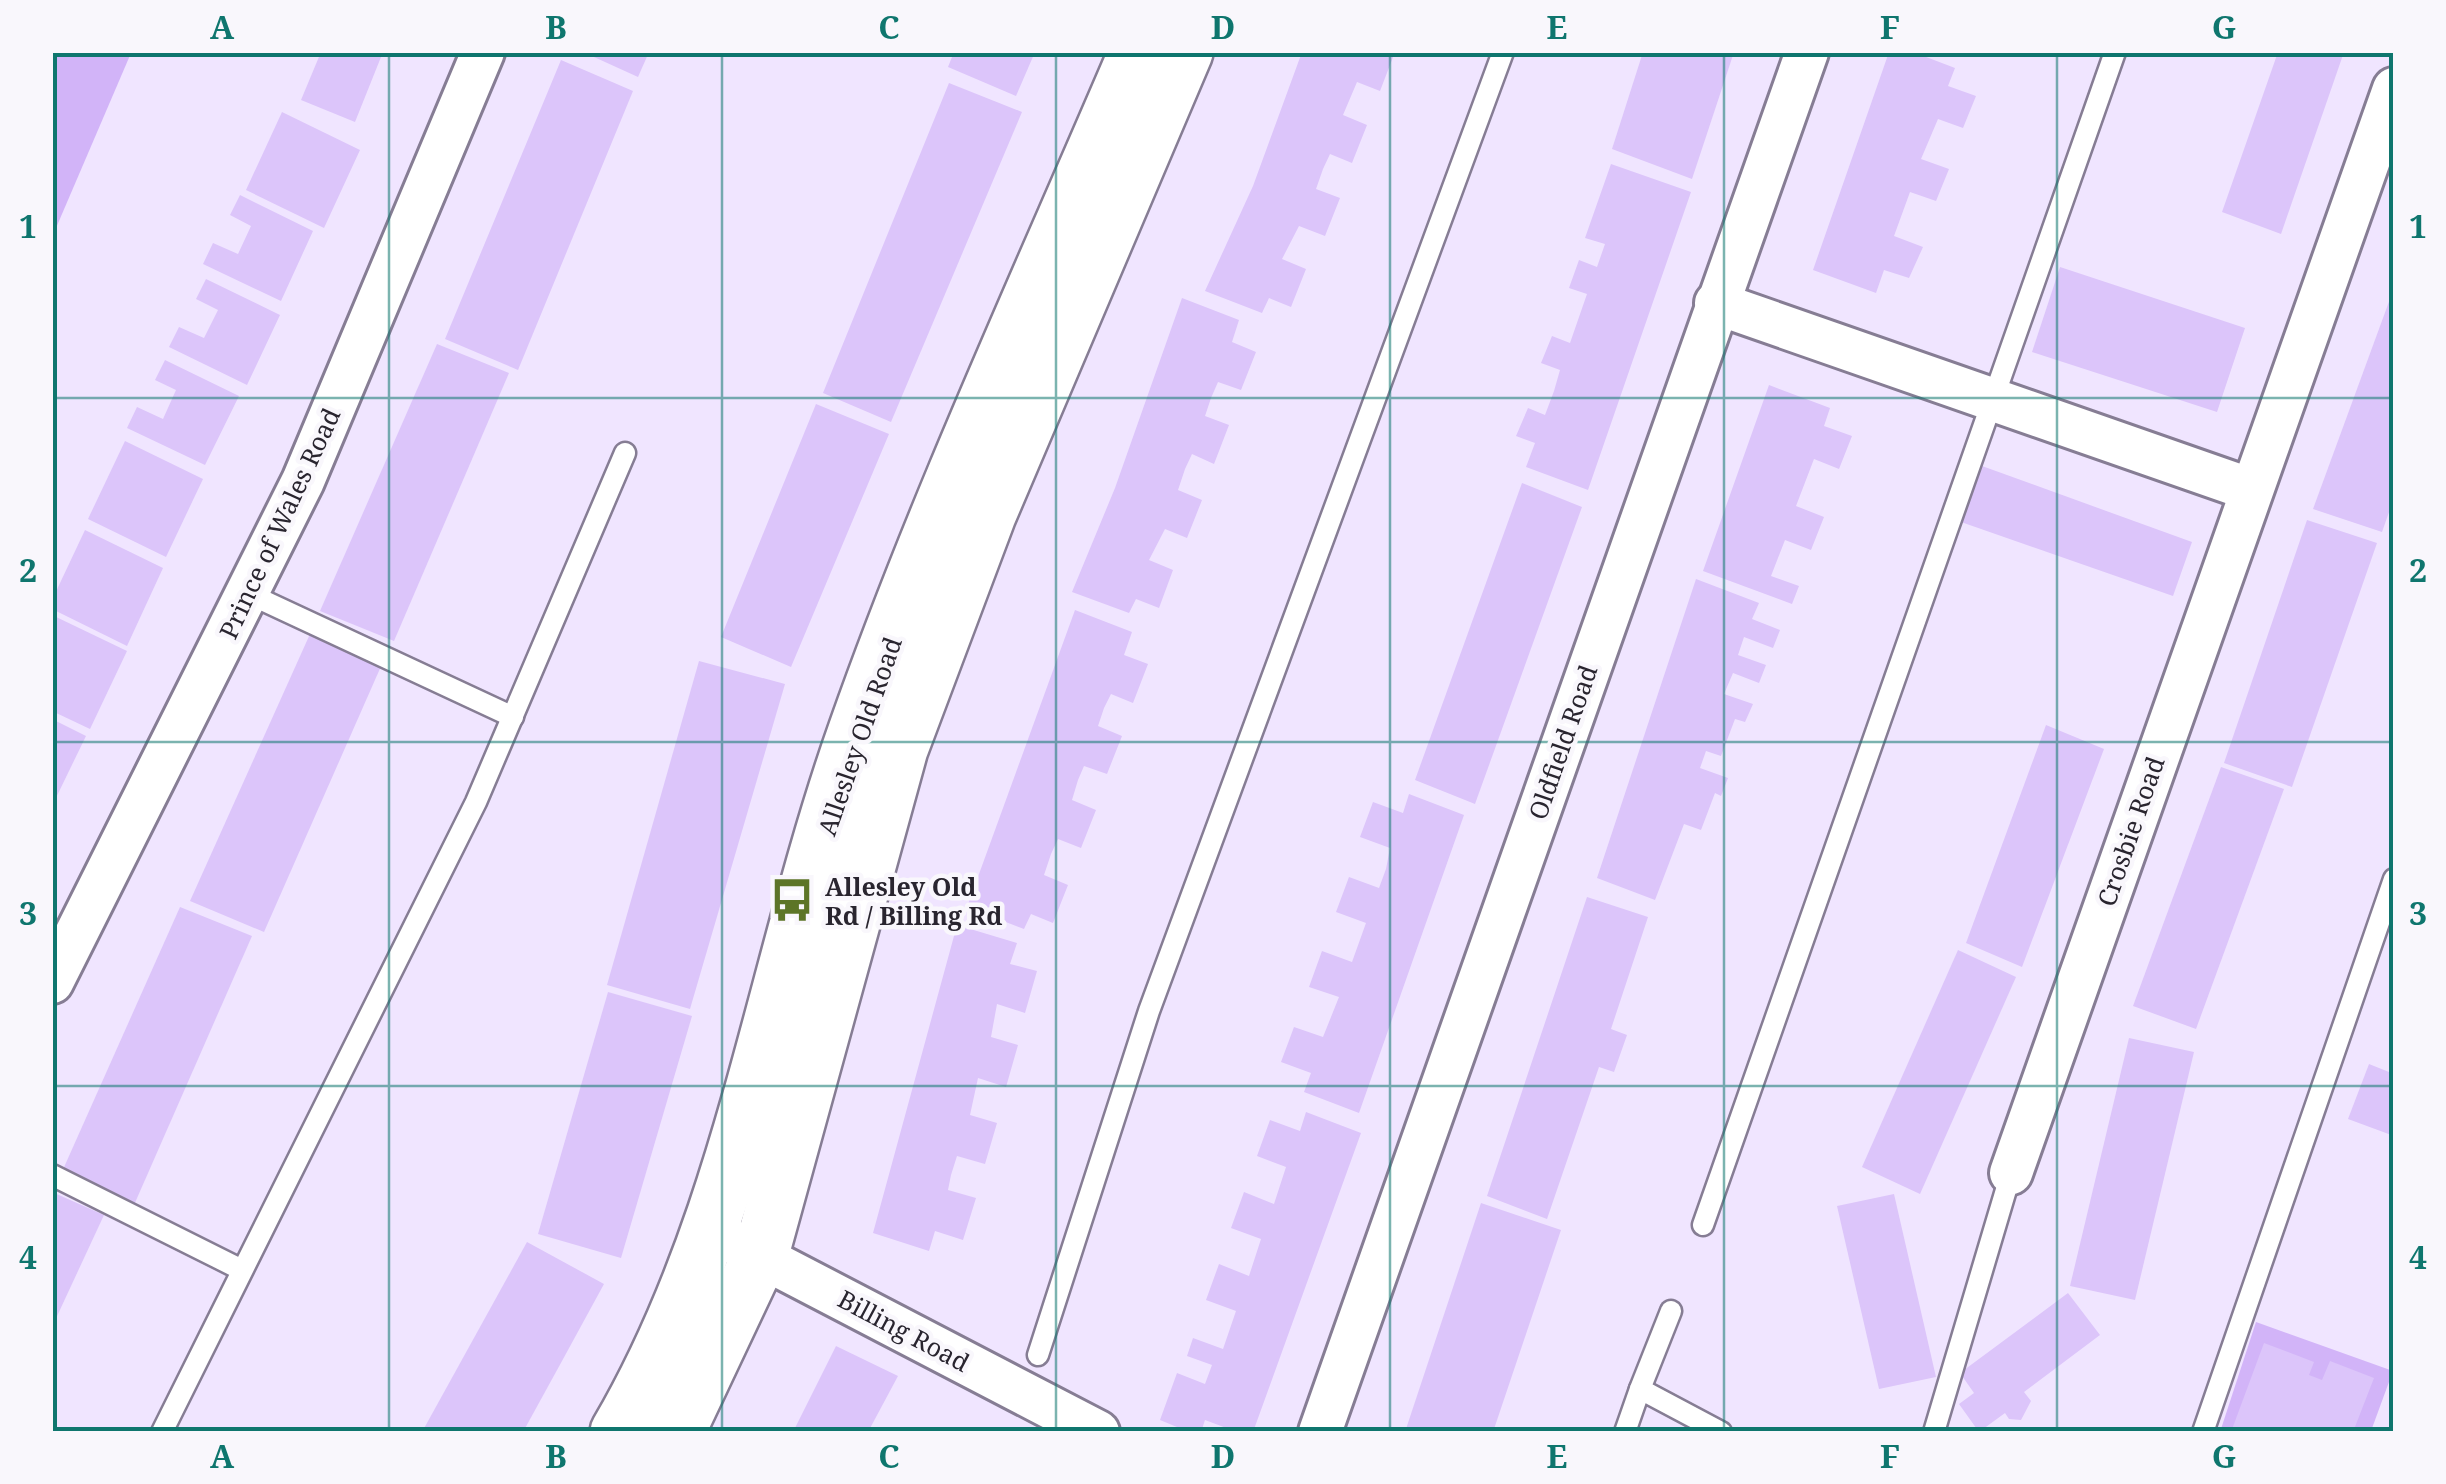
<svg xmlns="http://www.w3.org/2000/svg" width="2446" height="1484" font-family="'Noto Serif',serif">
<style>
.green{fill:#d2b4f8}
.building{fill:#dcc5fa}
.lines{fill:none;stroke-linecap:round;stroke-linejoin:round}
.service-casing{stroke:#867d94;stroke-width:25}
.minor-casing{stroke:#867d94;stroke-width:48}
.secondary-casing{stroke:#867d94;stroke-width:60}
.service{stroke:#fff;stroke-width:20}
.minor{stroke:#fff;stroke-width:42}
.secondary{stroke:#fff;stroke-width:55}
.grid{fill:none;stroke:#0f766e;stroke-width:2.5;stroke-opacity:0.55}
.labels{text-anchor:middle;dominant-baseline:central;stroke-width:9;stroke-linejoin:round;paint-order:stroke}
.street-label{font-size:25px;fill:#29252f;stroke:#f9f7fc}
.poi-label{font-size:25px;font-weight:bold;fill:#29252f;stroke:#f9f7fc;text-anchor:start}
.neatline{fill:none;stroke:#0f766e;stroke-width:4}
.grid-label{font-size:32px;text-anchor:middle;font-weight:bold;fill:#0f766e}
</style>
<rect width="100%" height="100%" fill="#f0e5ff"/>
<g class="green">
<path d="M53 52 131 53 53 235 52 53Z"/>
<path d="M2256 1322 2393 1371 2371 1431 2220 1432Z"/>
</g>
<g class="building">
<path d="M321 52H383L355 122 301 100Z"/>
<path d="M583 52H649L638 77Z"/>
<path d="M954 52H1035L1016 96 948 67Z"/>
<path d="M1302 52H1395L1380 91 1357 82 1343 115 1367 125 1352 163 1330 154 1323 169 1316 189 1340 198 1325 236 1299 226 1282 259 1306 269 1291 307 1269 298 1262 313 1205 291 1253 186Z"/>
<path d="M1643 52H1734L1692 179 1612 149Z"/>
<path d="M1889 52H1913L1955 68 1948 86 1976 96 1963 128 1938 119 1921 159 1949 169 1936 201 1910 192 1894 236 1923 247 1909 278 1884 270 1876 293 1813 270Z"/>
<path d="M2278 52H2344L2281 234 2222 212Z"/>
<path d="M561 60 633 91 518 370 445 339Z"/>
<path d="M949 83 1022 112 891 422 823 393Z"/>
<path d="M282 112 360 150 324 228 246 190Z"/>
<path d="M1611 164 1691 192 1588 490 1526 467 1535 443 1516 436 1528 408 1545 415 1554 391 1560 370 1541 363 1552 336 1570 343 1587 294 1569 288 1579 260 1597 267 1605 244 1585 238Z"/>
<path d="M240 195 313 231 281 301 203 264 213 243 238 254 251 226 230 215Z"/>
<path d="M2060 267 2245 328 2217 412 2032 352Z"/>
<path d="M206 279 280 315 247 385 169 347 179 327 204 338 218 310 196 299Z"/>
<path d="M2394 288V498L2382 532 2313 509Z"/>
<path d="M1182 298 1239 320 1232 342 1256 352 1241 390 1218 382 1211 398 1205 416 1229 425 1214 464 1192 454 1185 469 1178 490 1202 500 1187 538 1165 529 1149 560 1173 570 1159 608 1136 599 1129 613 1072 592 1115 488Z"/>
<path d="M437 344 509 373 394 641 320 611Z"/>
<path d="M165 360 239 396 205 465 127 428 137 407 163 419 176 390 155 380Z"/>
<path d="M1769 385 1830 408 1824 426 1852 436 1839 469 1814 459 1796 506 1824 517 1811 550 1785 540 1771 576 1799 586 1792 604 1703 571Z"/>
<path d="M816 404 889 434 791 667 721 637Z"/>
<path d="M125 441 203 479 166 557 88 519Z"/>
<path d="M1982 466 2192 542 2173 596 1961 522Z"/>
<path d="M1522 483 1582 507 1475 804 1415 780Z"/>
<path d="M2307 520 2377 543 2292 787 2224 763Z"/>
<path d="M85 530 163 568 127 646 52 609V600Z"/>
<path d="M1696 579 1759 603 1752 619 1780 630 1773 648 1744 637 1738 655 1766 665 1759 683 1733 673 1724 694 1753 704 1745 722 1735 719 1721 756 1706 751 1700 768 1728 778 1721 796 1715 793 1701 830 1684 824 1655 900 1597 878Z"/>
<path d="M1075 610 1132 632 1124 655 1148 664 1133 703 1111 694 1104 708 1098 726 1122 736 1107 774 1084 766 1078 780 1072 800 1096 810 1081 848 1058 839 1051 854 1044 875 1068 885 1053 923 1031 914 1024 929 967 907Z"/>
<path d="M52 615 127 651 90 729 52 711Z"/>
<path d="M310 634 382 664 264 932 190 901Z"/>
<path d="M699 661 785 684 690 1009 607 985Z"/>
<path d="M52 719 86 736 52 806Z"/>
<path d="M2046 725 2104 749 2022 967 1966 943Z"/>
<path d="M2221 767 2284 789 2196 1029 2133 1006Z"/>
<path d="M1409 794 1464 815 1359 1113 1304 1092 1311 1073 1281 1062 1294 1027 1323 1037 1339 997 1309 987 1322 951 1352 962 1366 923 1336 912 1349 877 1379 888 1386 869 1390 848 1360 837 1373 802 1403 813Z"/>
<path d="M1587 897 1648 917 1611 1029 1627 1035 1614 1072 1599 1067 1547 1219 1487 1196Z"/>
<path d="M180 907 252 936 134 1205 61 1174Z"/>
<path d="M957 925 1017 943 1010 964 1037 971 1025 1013 997 1004 991 1037 1018 1045 1006 1087 978 1078 970 1115 997 1123 985 1164 957 1156 951 1175 948 1190 976 1198 963 1240 935 1231 929 1251 873 1233Z"/>
<path d="M1958 950 2016 977 1920 1194 1862 1167Z"/>
<path d="M608 992 692 1016 621 1258 538 1234Z"/>
<path d="M2129 1038 2194 1052 2135 1300 2070 1286Z"/>
<path d="M2369 1064 2394 1074V1136L2348 1119Z"/>
<path d="M1306 1112 1361 1133 1253 1432H1237L1205 1420 1201 1432H1189L1160 1420 1177 1373 1205 1384 1212 1365 1187 1356 1193 1338 1223 1349 1236 1311 1206 1300 1219 1264 1249 1276 1261 1239 1231 1228 1244 1192 1274 1204 1286 1167 1257 1156 1270 1120 1300 1131Z"/>
<path d="M52 1192 104 1215 52 1327Z"/>
<path d="M1894 1194 1936 1377 1879 1389 1837 1206Z"/>
<path d="M1481 1203 1561 1230 1493 1432H1405Z"/>
<path d="M527 1242 604 1284 562 1361 523 1432H422Z"/>
<path d="M2068 1293 2100 1335 2024 1392 2031 1401 2021 1420 2009 1419 2005 1413 1979 1432 1959 1404 1974 1393 1960 1373Z"/>
<path d="M2264 1343 2314 1362 2309 1375 2322 1380 2330 1361 2374 1378 2353 1432H2231Z"/>
<path d="M836 1346 898 1376 868 1432H793Z"/>
</g>
<g class="lines">
<g class="service-casing">
<g id="service">
<path d="M247 593 513 717"/>
<path d="M52 1175 242 1270"/>
<path d="M1703 1225 2115 52"/>
<path d="M1038 1355 1149 1011 1503 52"/>
<path d="M1640 1389 1671 1311"/>
<path d="M162 1432 476 802 625 453"/>
<path d="M1625 1432 1640 1389 1721 1432"/>
<path d="M1934 1432 2011 1173"/>
<path d="M2203 1432 2394 879"/>
</g>
</g>
<g class="minor-casing">
<g id="minor">
<path d="M1716 303 2249 489"/>
<path d="M52 982 303 481 483 52"/>
<path d="M2011 1173 2394 89"/>
<path d="M710 1230 1098 1432"/>
<path d="M1320 1432 1807 52"/>
</g>
</g>
<g class="secondary-casing">
<g id="secondary">
<path d="M618 1432C744 1217 774 962 856 731 937 501 1041 277 1137 52"/>
<path d="M677 1432 761 1254 900 749 988 515 1185 52"/>
</g>
</g>
<use href="#service" class="service"/>
<use href="#minor" class="minor"/>
<use href="#secondary" class="secondary"/>
</g>
<path class="grid" d="M389 52V1432M722 52V1432M1056 52V1432M1390 52V1432M1724 52V1432M2057 52V1432M52 398H2394M52 742H2394M52 1086H2394"/>
<defs>
<g id="bus-bare" transform="scale(3.45)"><path d="M-5-6H5V4H4V6H2V4H-2V6H-4V4H-5ZM-3.5-4V0h7V-4ZM-3.5 1.2v1.5H-2V1.2ZM2 1.2v1.5H3.5V1.2Z" fill="#5d7527" stroke="#f9f7fc" stroke-width="2.5" paint-order="stroke"/></g>
</defs>
<g fill-rule="evenodd">
<use href="#bus-bare" x="792" y="900"/>
</g>
<g class="labels">
<g class="street-label">
<text transform="translate(279 523) rotate(-65)">Prince of Wales Road</text>
<text transform="translate(859 736) rotate(-71)">Allesley Old Road</text>
<text transform="translate(1562 742) rotate(-71)">Oldfield Road</text>
<text transform="translate(2130 831) rotate(-71)">Crosbie Road</text>
<text transform="translate(904 1330) rotate(28)">Billing Road</text>
</g>
<g class="poi-label">
<text x="825" y="886">Allesley Old<tspan x="825" dy="29">Rd / Billing Rd</tspan></text>
</g>
</g>
<rect width="2446" height="1484" fill="none" stroke="#f9f7fc" stroke-width="110"/>
<rect x="55" y="55" width="2336" height="1374" class="neatline"/>
<g class="grid-label">
<text x="222" y="39">A</text>
<text x="556" y="39">B</text>
<text x="889" y="39">C</text>
<text x="1223" y="39">D</text>
<text x="1557" y="39">E</text>
<text x="1890" y="39">F</text>
<text x="2224" y="39">G</text>
<text x="28" y="238">1</text>
<text x="2418" y="238">1</text>
<text x="28" y="582">2</text>
<text x="2418" y="582">2</text>
<text x="28" y="925">3</text>
<text x="2418" y="925">3</text>
<text x="28" y="1269">4</text>
<text x="2418" y="1269">4</text>
<text x="222" y="1468">A</text>
<text x="556" y="1468">B</text>
<text x="889" y="1468">C</text>
<text x="1223" y="1468">D</text>
<text x="1557" y="1468">E</text>
<text x="1890" y="1468">F</text>
<text x="2224" y="1468">G</text>
</g>
</svg>
